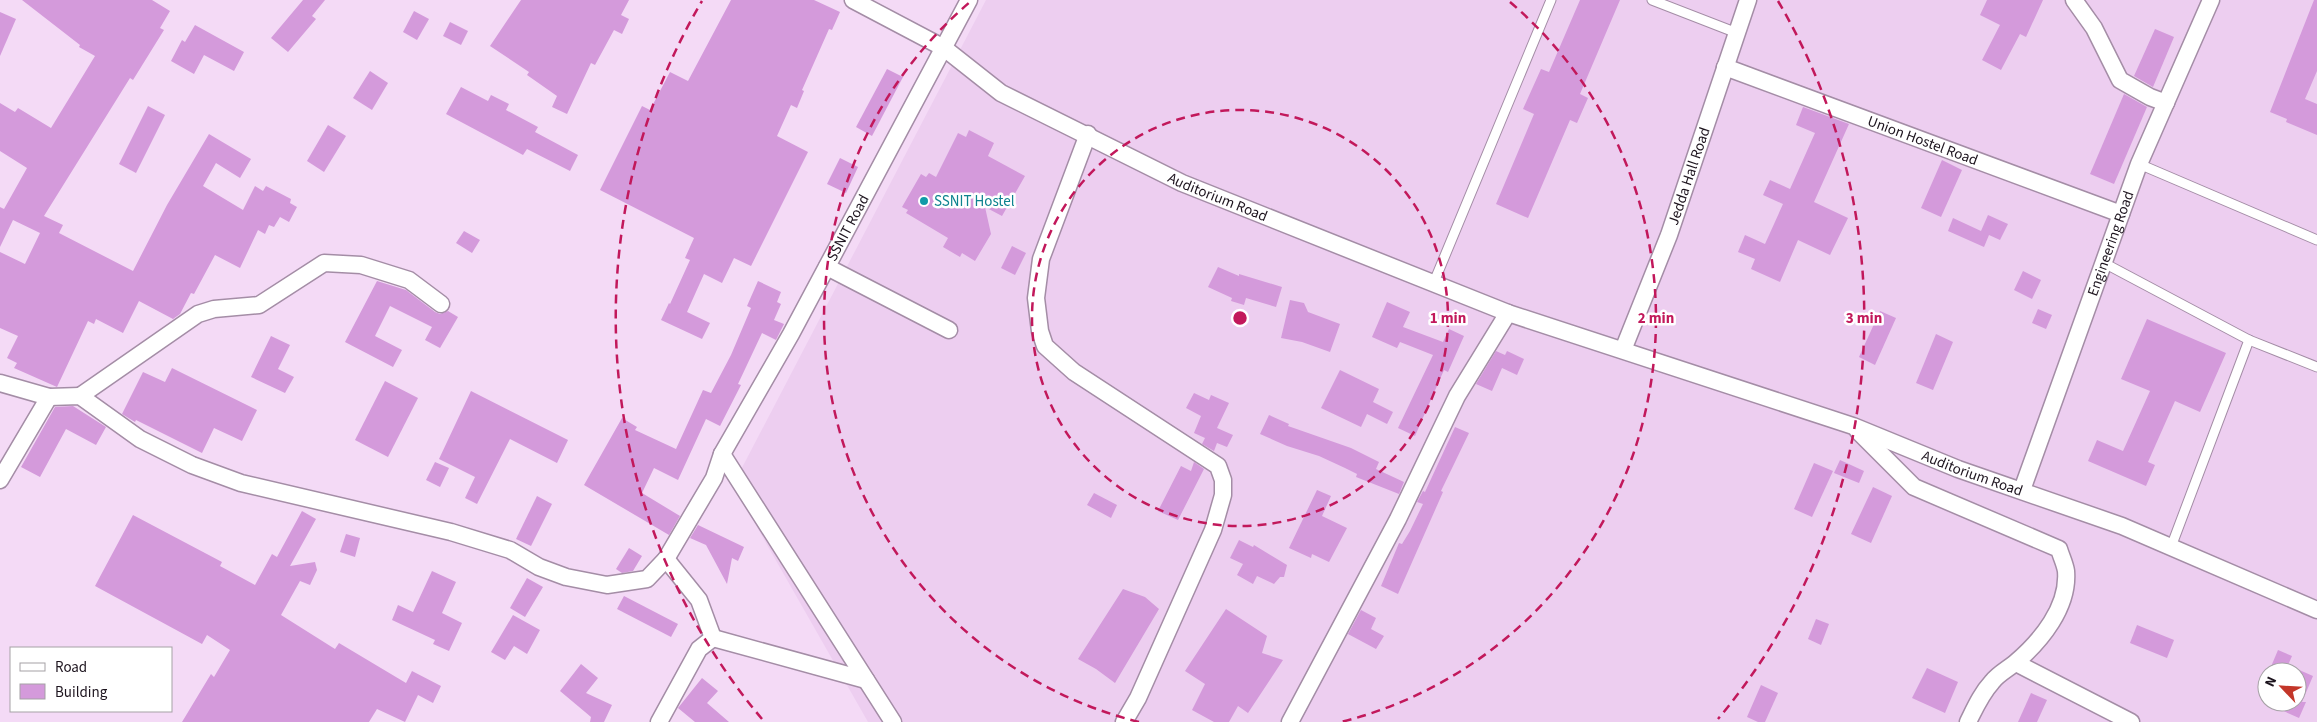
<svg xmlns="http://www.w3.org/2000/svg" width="2317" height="722" font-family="'Source Sans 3',sans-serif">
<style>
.built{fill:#edcef0;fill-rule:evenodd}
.building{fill:#d49adb}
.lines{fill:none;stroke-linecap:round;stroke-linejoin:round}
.service-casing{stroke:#a48da6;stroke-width:11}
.minor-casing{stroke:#a48da6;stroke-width:19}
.service{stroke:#fff;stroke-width:9}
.minor{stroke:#fff;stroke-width:16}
.ring{fill:none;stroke:#c2185b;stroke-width:2.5;stroke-dasharray:9 6}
.culture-dot{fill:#0f9aa8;stroke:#fff;stroke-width:2}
.labels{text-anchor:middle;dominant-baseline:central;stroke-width:5;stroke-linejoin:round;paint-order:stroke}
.street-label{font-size:15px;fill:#1d141e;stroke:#fff}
.culture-label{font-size:15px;fill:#0d838f;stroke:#fff;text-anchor:start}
.centre{fill:#c2185b;stroke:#fff;stroke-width:2.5}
.ring-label{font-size:15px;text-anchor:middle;font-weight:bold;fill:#c2185b;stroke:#fff;stroke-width:5;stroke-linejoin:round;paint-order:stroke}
</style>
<rect width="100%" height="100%" fill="#f4daf6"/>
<path class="built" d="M986 0H2317V722H868L733 485ZM2267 672H2297V702H2267Z"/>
<g class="building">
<path d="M22 0H152L170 11 160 28 164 30 133 80 130 78 44 216 63 225 59 233 133 271 167 205 209 134 251 159 240 178 216 163 203 186 243 210 255 186 263 191 266 186 291 199 290 203 297 207 289 222 280 217 274 227 269 225 265 234 258 230 240 268 215 255 194 294 191 293 180 314 173 319 139 301 123 333 96 319 94 324 88 321 57 387 14 368 17 363 7 358 18 336 0 328V252L25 264 40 233 13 220 0 247V207L4 209 27 168 0 151V103L15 112 18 108 51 128 95 56 79 47 80 45Z"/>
<path d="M303 0H325L312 16 316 19 288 52 271 38Z"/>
<path d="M521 0H629L621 15 629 19 622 34 614 30 595 65 591 63 567 114 552 107 557 96 527 75 529 72 490 46Z"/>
<path d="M731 0H814L840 12 832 30 829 29 802 90 804 91 797 108 791 105 777 136 808 152 751 266 734 258 722 283 704 274 687 312 710 323 702 339 661 320 669 303 670 304 690 260 685 258 694 238 600 190 642 106 650 110 670 72 688 81Z"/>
<path d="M1580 0H1620L1580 94 1588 98 1577 123 1570 120 1528 218 1496 204 1534 114 1523 109 1541 69 1549 72Z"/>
<path d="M1987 0H2043L2026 37 2020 34 2001 70 1982 60 2000 25 1980 15Z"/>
<path d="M2314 0H2317V71L2305 99 2317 104V135L2286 122 2287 119 2270 112Z"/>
<path d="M414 11 429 19 417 40 403 32Z"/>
<path d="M0 12 16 19 0 56Z"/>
<path d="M450 22 468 31 461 45 443 36Z"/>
<path d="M195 25 244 52 234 71 204 55 194 74 171 61 182 40 185 42Z"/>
<path d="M2155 29 2174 37 2153 87 2134 76Z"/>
<path d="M887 69 903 77 872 136 856 127Z"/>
<path d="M370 71 388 83 372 110 353 98Z"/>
<path d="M461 87 488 101 491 95 509 104 506 110 538 127 535 132 578 155 570 171 527 149 523 155 446 114Z"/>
<path d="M2124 94 2147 107 2114 184 2090 174Z"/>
<path d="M148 106 165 115 136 173 119 164Z"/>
<path d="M1803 107 1849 124 1814 202 1848 218 1830 255 1798 240 1780 282 1751 269 1755 259 1738 252 1745 235 1765 244 1783 204 1763 195 1770 180 1790 189 1815 133 1796 125Z"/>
<path d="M328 125 346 136 324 172 307 161Z"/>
<path d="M969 130 994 143 988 156 1025 176 1002 216 985 207 991 234 975 261 962 253 960 257 943 247 948 238 906 213 908 210 902 207 921 174 926 177 929 173 936 177 958 133 966 137Z"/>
<path d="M840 158 858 167 846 193 827 184Z"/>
<path d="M1942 160 1962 170 1941 217 1921 208Z"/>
<path d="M1988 215 2008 224 2000 240 1989 235 1984 247 1948 231 1953 218 1981 231Z"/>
<path d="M464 231 480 240 472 253 456 243Z"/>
<path d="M1012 246 1026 253 1015 275 1001 268Z"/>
<path d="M1218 267 1239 276V274L1282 287 1276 307 1246 298 1244 305 1231 301 1232 298 1208 287Z"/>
<path d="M2023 271 2041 280 2032 299 2014 290Z"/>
<path d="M377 281 406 290 435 312 440 314 448 311 458 317 440 348 425 340 432 327 390 306 375 336 402 350 393 367 345 342Z"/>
<path d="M758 281 781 292 777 302 781 304 774 320 784 324 776 340 762 333 738 384 741 385 720 426 706 419 678 480 654 468 642 493 680 516 669 535 584 485 622 418 637 427 635 430 676 449 703 390 711 393 731 355 751 308 747 306Z"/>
<path d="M1290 300 1304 303 1308 312 1340 324 1330 352 1302 342 1281 338Z"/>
<path d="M1387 302 1410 312 1403 327 1443 342 1449 329 1464 336 1448 372 1444 370 1415 436 1398 428 1433 355 1400 342 1397 348 1372 337Z"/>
<path d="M2038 309 2052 315 2046 329 2032 323Z"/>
<path d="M1880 311 1896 318 1875 365 1859 357Z"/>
<path d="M2147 319 2226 353 2200 412 2175 401 2148 462 2155 465 2146 486 2088 461 2097 440 2123 451 2150 391 2121 379Z"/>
<path d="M1936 334 1953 342 1933 390 1916 383Z"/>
<path d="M271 336 290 345 278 369 294 377 285 393 251 377Z"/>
<path d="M1496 351 1505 355 1507 351 1524 359 1517 375 1502 368 1492 391 1476 384Z"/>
<path d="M172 368 257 410 242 441 214 428 202 453 136 420 135 422 122 414 143 372 165 382Z"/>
<path d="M1340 370 1379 389 1373 402 1393 412 1387 424 1367 414 1361 427 1321 408Z"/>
<path d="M385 381 418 398 388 457 355 440Z"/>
<path d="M471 391 568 440 557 463 510 439 477 504 465 498 475 477 439 459Z"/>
<path d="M1194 393 1209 400 1211 395 1229 403 1217 428 1233 435 1227 447 1217 443 1214 451 1202 444 1205 438 1194 433 1201 416 1186 408Z"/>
<path d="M73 406 106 427 96 445 66 429 40 477 21 467 55 407Z"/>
<path d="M1269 415 1289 424 1288 426 1351 448 1379 462 1376 469 1404 482 1399 494 1356 477 1357 474 1345 468 1319 456 1287 446 1260 434Z"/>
<path d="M1455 427 1469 433 1441 491 1443 492 1398 594 1381 586 1399 543 1402 544 1410 531 1423 504 1417 502 1423 491 1425 492Z"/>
<path d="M1840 460 1864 471 1859 483 1834 473Z"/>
<path d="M435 462 449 468 440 487 426 480Z"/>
<path d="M1194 462 1204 469 1178 520 1158 511 1181 466 1191 471Z"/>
<path d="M1814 463 1833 471 1812 517 1794 509Z"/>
<path d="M1873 487 1892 496 1871 543 1851 534Z"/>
<path d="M1317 490 1331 496 1322 516 1347 528 1329 562 1312 554 1311 558 1289 548Z"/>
<path d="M1094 493 1117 505 1111 518 1087 505Z"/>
<path d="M537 496 552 504 531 546 516 539Z"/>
<path d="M302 511 316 519 290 566 315 562 317 570 310 585 300 581 281 615 335 649 339 643 406 683 412 671 441 686 433 703 418 695 405 722 377 709 369 722H182L211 674 214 677 230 650 207 635 202 644 95 586 133 515 222 562 220 566 255 585 272 554 277 557Z"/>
<path d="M698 525 744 547 738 561 732 558 727 584 706 545 690 538Z"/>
<path d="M346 534 360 538 355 557 340 552Z"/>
<path d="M1239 540 1253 547 1254 545 1287 565 1284 577H1280L1274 584 1257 576 1253 584 1237 575 1243 564 1230 558Z"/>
<path d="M629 548 642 556 633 571 622 573 616 569Z"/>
<path d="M432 571 456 582 442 613 462 623 449 651 433 644 435 640 392 620 398 605 413 612Z"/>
<path d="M527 578 543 587 525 617 510 608Z"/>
<path d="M1123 589 1145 597 1159 609 1115 683 1096 669 1078 659Z"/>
<path d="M624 596 678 624 671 637 617 609Z"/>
<path d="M1226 609 1267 636 1262 653 1283 660 1248 713 1238 706 1229 722H1214L1192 710 1205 684 1185 671Z"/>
<path d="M1361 610 1376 618 1371 629 1384 636 1376 649 1348 634Z"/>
<path d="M513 615 540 630 527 654 514 646 505 660 491 652Z"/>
<path d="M1816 619 1829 624 1821 645 1808 639Z"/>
<path d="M2137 625 2174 640 2167 658 2130 643Z"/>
<path d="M2278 650 2292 656 2285 672 2270 669Z"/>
<path d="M581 664 598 678 586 693 612 705 604 722H590L591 717 560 691Z"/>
<path d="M1927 668 1958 682 1945 713 1912 698Z"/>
<path d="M2297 669 2313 676 2302 702H2306L2299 718 2263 702H2297Z"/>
<path d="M702 678 718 691 707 703 729 722H695L678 708Z"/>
<path d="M1761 685 1778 693 1765 722H1758L1747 717Z"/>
<path d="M2031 693 2047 700 2037 722H2018Z"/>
</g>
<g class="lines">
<g class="service-casing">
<g id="service">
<path d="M1652 0 1737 33"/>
<path d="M2139 164 2317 240"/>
<path d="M2104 263 2249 340 2317 367"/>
<path d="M1434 282 1551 0"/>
<path d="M2171 547 2249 340"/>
</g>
</g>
<g class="minor-casing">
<g id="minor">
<path id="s1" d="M853 0 944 48 1001 93 1182 183 1508 313 1853 426 1958 469 2122 526 2317 610"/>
<path d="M2074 0 2094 28 2120 80 2150 97 2166 103"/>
<path id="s2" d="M1725 67 2121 214"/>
<path d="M1088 134 1041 259 1036 298 1040 331 1045 346 1074 372 1218 466 1223 480V495L1213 530 1138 698 1124 722"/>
<path d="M827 267 949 330"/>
<path id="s3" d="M1623 350 1669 235 1748 0"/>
<path id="s4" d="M0 383 49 397 80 396 140 439 192 465 241 483 451 532 510 550 539 567 566 577 607 585 647 579 666 559 714 478 722 454 791 334 969 0"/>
<path d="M80 396 198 314 214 309 259 305 324 263 361 265 409 280 441 304"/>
<path d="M1858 431 1914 487 2059 549C2061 556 2065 564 2066 571 2069 607 2041 641 2015 663 2008 669 1998 674 1992 682 1981 694 1975 708 1968 722"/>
<path d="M722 454 893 722"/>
<path d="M0 480 49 397"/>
<path id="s5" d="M2022 490 2139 164 2211 0"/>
<path d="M666 559 699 600 713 638"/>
<path d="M713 638 866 680"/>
<path d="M2016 663 2131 722"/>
<path d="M659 722 699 649 713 638"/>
<path d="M1290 722 1398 519 1457 396 1508 313"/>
</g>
</g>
<use href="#service" class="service"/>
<use href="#minor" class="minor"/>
</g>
<g class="ring">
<circle cx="1240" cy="318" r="208"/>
<path d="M1139 722A416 416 0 0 1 970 2M1510 2A416 416 0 0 1 1341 722"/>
<path d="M762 719A624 624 0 0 1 702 1M1778 1A624 624 0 0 1 1718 719"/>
</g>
<circle class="culture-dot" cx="924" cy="201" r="5"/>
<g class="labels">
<g class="street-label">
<text stroke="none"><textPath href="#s2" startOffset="211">Union Hostel Road</textPath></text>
<text stroke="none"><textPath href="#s3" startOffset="186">Jedda Hall Road</textPath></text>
<text stroke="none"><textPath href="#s1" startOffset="416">Auditorium Road</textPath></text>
<text stroke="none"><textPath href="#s4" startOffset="1094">SSNIT Road</textPath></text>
<text stroke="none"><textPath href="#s5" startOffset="262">Engineering Road</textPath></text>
<text stroke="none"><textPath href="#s1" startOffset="1220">Auditorium Road</textPath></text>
</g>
<g class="culture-label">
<text x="934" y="201">SSNIT Hostel</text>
</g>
</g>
<circle cx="1240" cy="318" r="8" class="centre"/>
<g class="ring-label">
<text x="1448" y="323">1 min</text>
<text x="1656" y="323">2 min</text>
<text x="1864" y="323">3 min</text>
</g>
<rect x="10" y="647" width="162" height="65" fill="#ffffff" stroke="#a5a1a5"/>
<rect x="20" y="663" width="25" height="8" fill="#ffffff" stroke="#a5a1a5"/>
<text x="55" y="672" font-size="15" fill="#1d141e">Road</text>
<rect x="20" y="684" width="25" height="15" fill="#d49adb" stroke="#a5a1a5"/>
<text x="55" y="697" font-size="15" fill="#1d141e">Building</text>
<g transform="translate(2282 687) rotate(295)"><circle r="24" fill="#ffffff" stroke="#a5a1a5"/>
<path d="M0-4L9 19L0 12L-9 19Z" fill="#c33629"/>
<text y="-8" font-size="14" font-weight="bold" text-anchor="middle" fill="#1d141e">N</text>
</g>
</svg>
